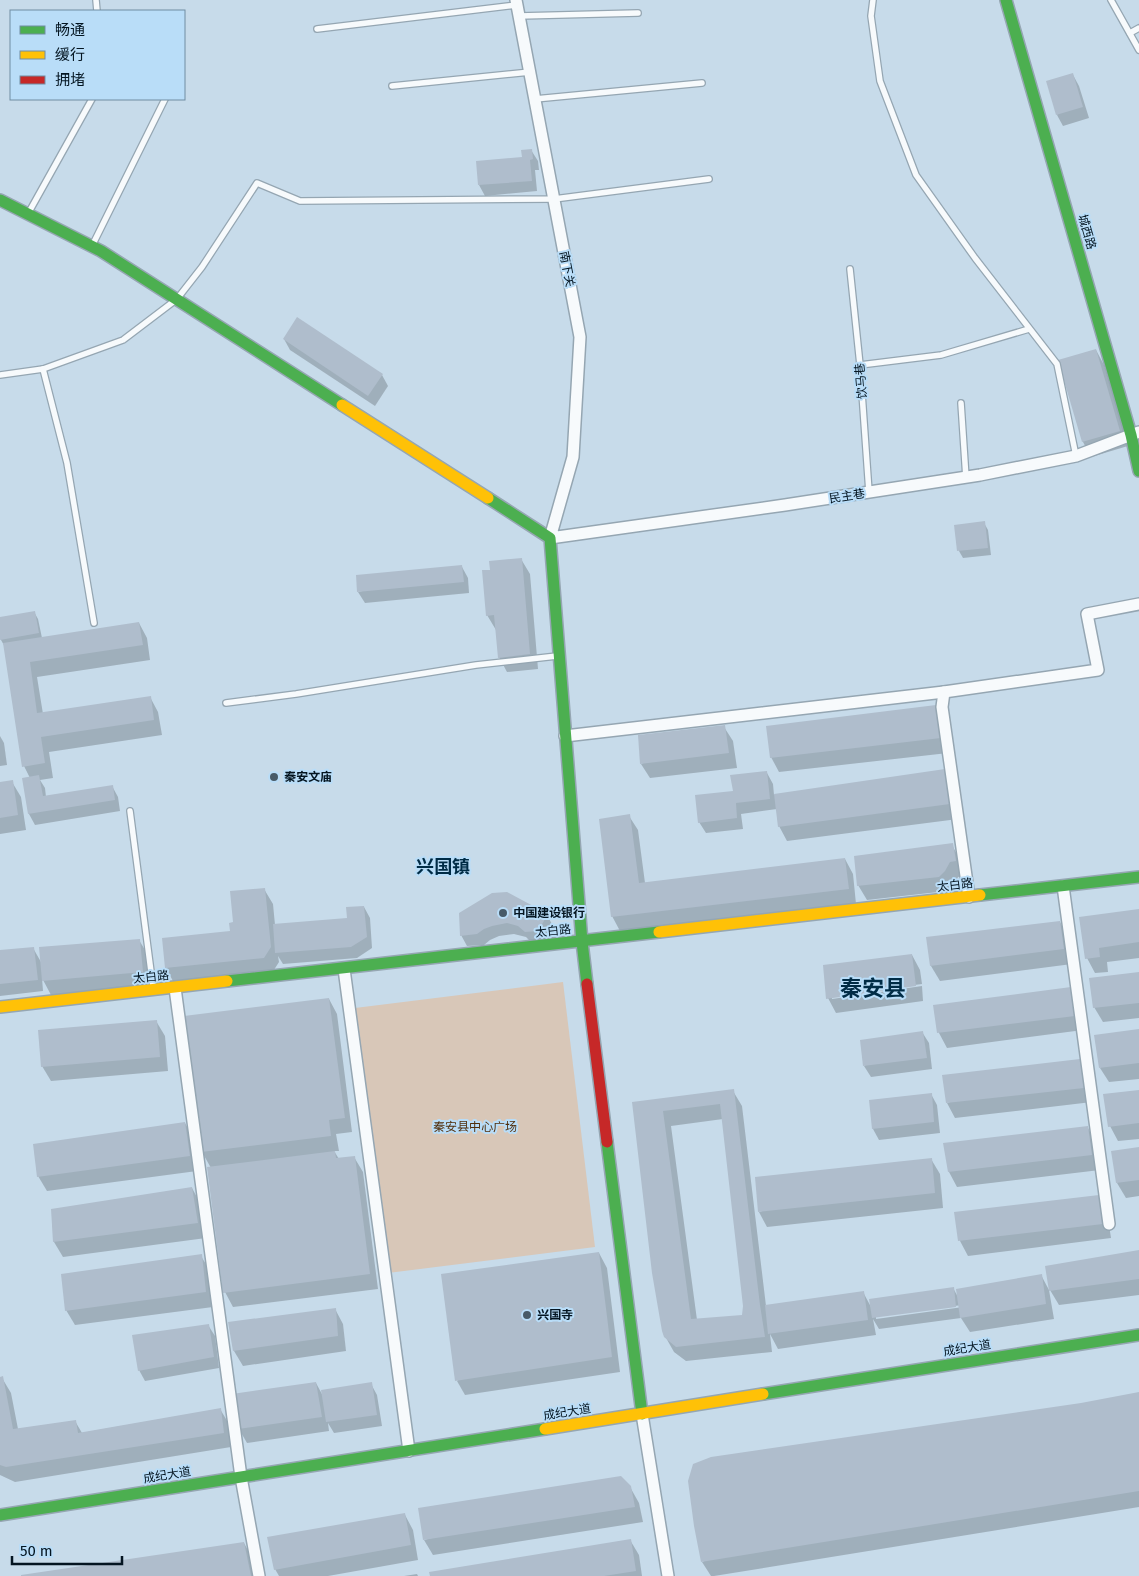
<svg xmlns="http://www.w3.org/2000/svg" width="1139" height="1576" font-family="'Fira Sans','Noto Sans SC',sans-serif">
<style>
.green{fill:#d8c7b8}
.shadow{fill:#0003;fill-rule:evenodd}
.building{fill:#afbdcc;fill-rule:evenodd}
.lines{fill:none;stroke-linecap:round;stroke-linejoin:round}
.lane-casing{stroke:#95a6b2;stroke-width:8}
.street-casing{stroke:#95a6b2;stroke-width:14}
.fast-casing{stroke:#95a6b2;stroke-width:14}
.slow-casing{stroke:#95a6b2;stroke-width:14}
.jam-casing{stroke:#95a6b2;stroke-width:14}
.lane{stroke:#f7fafc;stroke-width:5.5}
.street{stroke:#f7fafc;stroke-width:11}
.fast{stroke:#4caf50;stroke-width:11}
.slow{stroke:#ffc107;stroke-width:11}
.jam{stroke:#c62828;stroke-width:11}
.poi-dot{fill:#485a67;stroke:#b9ddf8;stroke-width:2}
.labels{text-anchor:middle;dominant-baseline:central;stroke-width:4;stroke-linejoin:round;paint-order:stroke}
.street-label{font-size:12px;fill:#041521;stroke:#b9ddf8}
.poi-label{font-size:12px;font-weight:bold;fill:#041521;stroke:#b9ddf8;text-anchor:start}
.park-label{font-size:12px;fill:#502d0a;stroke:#b9ddf8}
.district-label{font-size:18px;font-weight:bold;fill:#002c46;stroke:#b9ddf8}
.town-label{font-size:22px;font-weight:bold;fill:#002c46;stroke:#b9ddf8}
</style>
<rect width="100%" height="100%" fill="#c7dbea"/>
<path class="green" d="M563 982 595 1247 388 1273 355 1008Z"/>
<g class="shadow">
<path d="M1073 75 1079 86 1089 118 1063 126 1057 115Z"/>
<path d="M531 150 538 161 539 170H535L537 191 485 196 479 185 523 158Z"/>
<path d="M284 339 382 375 388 386 375 406 290 350Z"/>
<path d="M1096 350 1104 365 1128 446 1091 457 1083 442 1060 361Z"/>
<path d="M984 523 988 530 991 555 963 558 959 551 956 526Z"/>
<path d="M521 559 530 574 538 669 507 672 499 657 496 630 487 615 491 571Z"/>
<path d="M462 567 468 578 469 593 365 603 358 592Z"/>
<path d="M34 612 38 619 42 638 139 623 147 638 150 660 37 677 43 714 150 697 158 712 162 735 49 752 53 778 40 780 45 788 46 797 112 786 118 797 120 811 35 825 29 814 30 778 24 766 5 647 1 640 0 634V618Z"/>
<path d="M935 706 944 721 948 753 779 772 771 757Z"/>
<path d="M724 727 733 741 737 768 650 778 641 764Z"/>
<path d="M0 736 4 743 7 765 0 766Z"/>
<path d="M944 770 953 785 958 819 787 841 779 826 777 809 741 814 743 829 706 833 699 822 734 792 767 773 773 784 774 795Z"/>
<path d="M12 782 21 797 26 830 0 834V784Z"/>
<path d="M629 816 638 830 645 883 845 859 853 874 856 904 620 931 612 916Z"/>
<path d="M952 845 960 860 963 876 958 877 954 886 947 891 867 900 858 885Z"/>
<path d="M264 889 273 904 275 925 349 919 364 907 370 918 372 948 357 958 283 964 278 956 279 962 272 973 174 983 166 968 231 932 235 923Z"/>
<path d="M1139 910V958L1107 962 1108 972 1095 973 1087 958Z"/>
<path d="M460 914 547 915 553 926 544 941 532 943 526 937 514 934 499 936 490 940 484 945 467 946 461 935Z"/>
<path d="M1060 922 1068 937 1072 964 940 981 931 966 927 938Z"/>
<path d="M139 940 148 955 150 986 51 995 42 978 43 991 0 996V951L33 948 41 962Z"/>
<path d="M912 955 920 970 922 984 832 996V999L922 986 923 1001 836 1013 828 998Z"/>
<path d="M1139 973V1018L1103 1022 1094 1007Z"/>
<path d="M1070 989 1079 1003 1083 1030 947 1048 939 1033 934 1006Z"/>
<path d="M329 999 337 1014 352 1132 336 1134 339 1151H334L339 1159 354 1157 363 1172 378 1289 233 1307 225 1292 211 1168 202 1152Z"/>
<path d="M156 1021 165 1036 168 1071 51 1081 42 1066Z"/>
<path d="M1139 1031V1079L1109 1082 1100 1068Z"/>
<path d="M922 1032 929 1043 932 1069 871 1077 864 1066Z"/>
<path d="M1079 1061 1088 1076 1092 1102 955 1118 947 1103Z"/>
<path d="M733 1091 742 1106 766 1306 863 1292 871 1307 953 1288 958 1297 1041 1275 1049 1290 1054 1319 970 1332 961 1318 879 1329 873 1319 876 1335 778 1349 770 1334 772 1352 686 1361 674 1352 665 1336 633 1103ZM723 1119 744 1306 743 1316 697 1320 671 1126ZM962 1305 963 1307 876 1319V1316Z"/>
<path d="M1139 1091V1139L1118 1141 1110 1126Z"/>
<path d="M931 1094 937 1105 940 1133 879 1140 873 1129 870 1101Z"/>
<path d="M185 1123 193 1138 197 1171 47 1191 38 1176Z"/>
<path d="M1088 1128 1096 1143 1100 1170 957 1187 949 1172 945 1144Z"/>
<path d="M1139 1148V1196L1126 1198 1117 1183Z"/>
<path d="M931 1159 940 1174 943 1208 767 1227 759 1212Z"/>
<path d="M192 1188 200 1203 206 1238 63 1257 54 1242 52 1210Z"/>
<path d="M1098 1197 1107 1212 1111 1238 968 1256 960 1241 955 1213Z"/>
<path d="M1139 1251V1295L1059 1305 1050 1290Z"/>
<path d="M599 1253 607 1268 620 1372 465 1395 457 1381Z"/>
<path d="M201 1256 210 1271 213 1307 75 1325 66 1310Z"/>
<path d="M335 1309 343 1324 346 1351 243 1366 234 1351 230 1323Z"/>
<path d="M208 1325 215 1336 219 1368 145 1381 139 1370Z"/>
<path d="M0 1378H2L11 1393 18 1429 75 1421 82 1433 220 1409 229 1424 231 1447 15 1482 0 1475Z"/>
<path d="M316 1383 323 1396 371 1384 377 1395 382 1426 334 1433 328 1423 329 1431 247 1443 239 1429Z"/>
<path d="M1139 1393V1507L714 1576H711L702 1562 1081 1404Z"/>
<path d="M630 1487 639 1503 643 1522 433 1555 424 1540Z"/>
<path d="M405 1515 413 1530 418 1560 328 1576H279L275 1569Z"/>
<path d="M630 1540 639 1555 642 1576H431Z"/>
<path d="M244 1543 252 1558 256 1576H22Z"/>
<path d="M417 1574 418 1576H404Z"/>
</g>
<g class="building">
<path d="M1073 73 1083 107 1056 115 1046 81Z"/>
<path d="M532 149 533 159 530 160 532 181 478 185 476 161 522 157 521 150Z"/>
<path d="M297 317 383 374 368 396 283 339Z"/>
<path d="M1096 349 1120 431 1082 442 1058 360Z"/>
<path d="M985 521 988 548 957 551 954 525Z"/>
<path d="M522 558 530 654 498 658 494 615 486 616 482 570H490L489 561Z"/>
<path d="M462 565 464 582 357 592 356 575Z"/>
<path d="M35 611 39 633 0 640V617Z"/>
<path d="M139 622 143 645 30 662 37 713 151 696 154 720 41 737 45 763 22 767 3 643Z"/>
<path d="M936 705 941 738 770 758 766 726Z"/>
<path d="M725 725 729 753 640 764 638 735Z"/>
<path d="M945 769 950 804 778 827 774 794Z"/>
<path d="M767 771 770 799 736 803 737 818 698 823 695 795 733 791 730 775Z"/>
<path d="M39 775 43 796 113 785 115 800 28 814 22 778Z"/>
<path d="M13 780 18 815 0 818V782Z"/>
<path d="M630 814 639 883 845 858 849 889 611 917 599 819Z"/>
<path d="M953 843 956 861 950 862 945 871 939 877 857 886 854 856Z"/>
<path d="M265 888 271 947 264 958 165 968 162 938 230 931 229 923 233 922 230 891Z"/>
<path d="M507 892 548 914 538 931 525 932 518 926 507 923 492 926 484 929 477 934 460 936 459 913 492 893Z"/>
<path d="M364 906 367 937 351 947 275 953 273 924 347 918 346 907Z"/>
<path d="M1139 909V942L1099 948 1100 957 1085 959 1079 917Z"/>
<path d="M1060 921 1064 949 930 966 926 937Z"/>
<path d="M140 939 143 972 42 981 39 947Z"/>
<path d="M34 947 38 980 0 984V950Z"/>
<path d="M912 954 916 986 826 999 823 965Z"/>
<path d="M1139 972V1003L1093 1008 1089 978Z"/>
<path d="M1071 987 1075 1016 937 1033 933 1005Z"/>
<path d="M329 998 345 1118 329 1120 331 1136 201 1152 184 1016Z"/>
<path d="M157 1020 160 1057 41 1067 38 1030Z"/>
<path d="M1139 1029V1063L1099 1068 1094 1035Z"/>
<path d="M923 1031 927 1058 863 1066 860 1040Z"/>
<path d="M1080 1059 1084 1088 946 1103 942 1075Z"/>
<path d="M734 1089 760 1305 765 1337 676 1347 664 1337 662 1331 652 1273 632 1102ZM720 1104 743 1306 742 1315 691 1319 663 1111Z"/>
<path d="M1139 1090V1123L1108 1127 1103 1094Z"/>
<path d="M932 1093 934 1122 872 1129 869 1100Z"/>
<path d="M185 1122 190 1156 37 1177 33 1144Z"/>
<path d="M1088 1126 1092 1155 948 1172 943 1143Z"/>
<path d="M1139 1147V1180L1116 1183 1111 1151Z"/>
<path d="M335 1151 336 1158 355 1156 370 1274 223 1293 207 1167Z"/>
<path d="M932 1158 935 1193 758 1212 755 1177Z"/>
<path d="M192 1187 198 1223 53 1242 51 1209Z"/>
<path d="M1099 1195 1103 1224 958 1241 954 1212Z"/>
<path d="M1139 1250V1279L1049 1291 1045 1266Z"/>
<path d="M599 1252 612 1357 455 1381 441 1274Z"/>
<path d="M202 1254 206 1292 65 1311 61 1274Z"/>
<path d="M1042 1274 1046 1304 960 1318 956 1289Z"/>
<path d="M954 1287 956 1307 872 1318 869 1299Z"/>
<path d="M864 1291 868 1320 768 1334 765 1305Z"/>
<path d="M336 1308 338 1336 233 1351 228 1322Z"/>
<path d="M209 1324 214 1357 138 1371 132 1335Z"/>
<path d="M3 1376 13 1429 76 1420 78 1433 221 1408 224 1433 6 1467 0 1465V1377Z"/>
<path d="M316 1382 322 1417 238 1429 232 1394Z"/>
<path d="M372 1382 377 1415 326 1422 321 1390Z"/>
<path d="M1139 1392V1491L701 1562 694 1526 688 1481 693 1464 711 1457 1081 1403Z"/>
<path d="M621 1476 631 1486 635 1507 423 1540 418 1508Z"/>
<path d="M405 1513 411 1545 274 1570 267 1537Z"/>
<path d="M631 1539 636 1571 604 1576H430L429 1572Z"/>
<path d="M244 1542 251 1576H21V1575Z"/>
</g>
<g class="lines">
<g class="lane-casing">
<g id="lane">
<path d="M96 0 97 11"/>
<path d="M873 0 871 16 880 81 916 175 975 258 1057 364 1076 456"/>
<path d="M1111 0 1139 50"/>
<path d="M519 16 638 13"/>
<path d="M317 29 517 5"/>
<path d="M1130 33 1139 28"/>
<path d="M392 86 530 72"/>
<path d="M535 99 702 83"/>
<path d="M29 212 92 99"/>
<path d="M93 244 165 99"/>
<path d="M850 269 860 365 869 492"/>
<path d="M860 365 941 355 1029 329"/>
<path d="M43 369 67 463 94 623"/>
<path d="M0 375 43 369 123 340 177 299 202 267 257 183 300 201 554 199 709 179"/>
<path d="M961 403 966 478"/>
<path d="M226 703 296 694 476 665 557 656"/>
<path d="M130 811 153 987"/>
</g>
</g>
<g class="street-casing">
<g id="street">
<path d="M516 0 580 337 573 457 550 538 785 505 980 475 1076 456 1139 432"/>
<path d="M565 736 944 692"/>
<path d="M1063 886 1109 1224"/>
<path d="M969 897 942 707 944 692 1098 670 1087 614 1139 604"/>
<path d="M344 969 409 1451"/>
<path d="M175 988 241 1477 259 1576"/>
<path d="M642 1414 668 1576"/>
</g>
</g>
<g class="fast-casing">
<g id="fast">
<path d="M1006 0 1131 435 1139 471"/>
<path d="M0 200 101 251 342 405"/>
<path d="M488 498 550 538 582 942 587 984"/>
<path d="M980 895 1139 877"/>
<path d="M227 981 659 932"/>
<path d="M607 1142 642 1414"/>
<path d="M763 1394 1139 1335"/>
<path d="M0 1515 545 1429"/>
</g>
</g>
<g class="slow-casing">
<g id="slow">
<path d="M342 405 488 498"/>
<path d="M659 932 980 895"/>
<path d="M0 1007 227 981"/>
<path d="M545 1429 763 1394"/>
</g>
</g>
<g class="jam-casing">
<path id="jam" d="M587 984 607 1142"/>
</g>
<use href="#lane" class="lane"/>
<use href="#street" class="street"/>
<use href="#fast" class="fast"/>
<use href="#slow" class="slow"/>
<use href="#jam" class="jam"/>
</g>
<g class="poi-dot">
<circle cx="274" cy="777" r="5"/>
<circle cx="503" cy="913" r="5"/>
<circle cx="527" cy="1315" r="5"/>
</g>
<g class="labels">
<g class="street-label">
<text transform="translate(1087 232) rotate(74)">城西路</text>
<text transform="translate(567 269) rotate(79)">南下关</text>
<text transform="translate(861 381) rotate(-95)">饮马巷</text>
<text transform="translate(847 496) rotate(-9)">民主巷</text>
<text transform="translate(955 885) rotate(-7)">太白路</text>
<text transform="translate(553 931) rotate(-6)">太白路</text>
<text transform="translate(151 977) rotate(-6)">太白路</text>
<text transform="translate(967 1348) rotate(-9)">成纪大道</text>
<text transform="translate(567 1412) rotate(-9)">成纪大道</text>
<text transform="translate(167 1475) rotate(-9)">成纪大道</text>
</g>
<g class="poi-label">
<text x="284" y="777">秦安文庙</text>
<text x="513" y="913">中国建设银行</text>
<text x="537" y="1315">兴国寺</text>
</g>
<g class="park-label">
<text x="475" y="1127">秦安县中心广场</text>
</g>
<g class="district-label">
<text x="443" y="867">兴国镇</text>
</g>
<g class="town-label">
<text x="873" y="988">秦安县</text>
</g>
</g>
<rect x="10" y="10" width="175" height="90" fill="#b9ddf8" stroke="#718da2"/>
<rect x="20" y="26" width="25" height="8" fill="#4caf50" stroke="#718da2"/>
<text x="55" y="35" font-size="15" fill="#041521">畅通</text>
<rect x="20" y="51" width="25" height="8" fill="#ffc107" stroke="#718da2"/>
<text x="55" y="60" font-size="15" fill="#041521">缓行</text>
<rect x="20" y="76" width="25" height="8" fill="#c62828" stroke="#718da2"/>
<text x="55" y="85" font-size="15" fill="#041521">拥堵</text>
<path d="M12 1556v8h110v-8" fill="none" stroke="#041521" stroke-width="2.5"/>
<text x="20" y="1556" font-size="15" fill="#041521" stroke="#b9ddf8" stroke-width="4" paint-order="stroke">50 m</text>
</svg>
